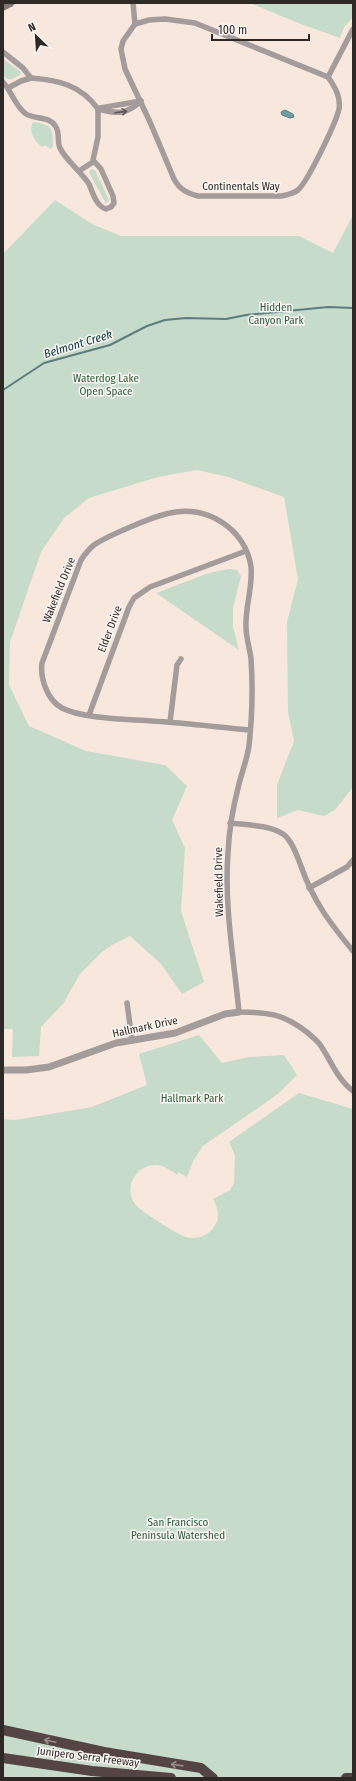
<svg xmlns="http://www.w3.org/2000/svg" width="356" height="1781" font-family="'Fira Sans Condensed',sans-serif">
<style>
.green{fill:#c6dbca}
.water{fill:#6f9fa5;stroke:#5c7c7f}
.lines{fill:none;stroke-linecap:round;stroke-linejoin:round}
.stream{stroke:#5c7c7f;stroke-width:2}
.minor{stroke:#a49b9b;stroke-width:5.5}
.tertiary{stroke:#a49b9b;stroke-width:7}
.secondary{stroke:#827575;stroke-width:7}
.motorway{stroke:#544444;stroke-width:10}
.oneway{stroke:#5e5754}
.oneway2{stroke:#988c8a}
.labels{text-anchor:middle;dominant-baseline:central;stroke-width:3;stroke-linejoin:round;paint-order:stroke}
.street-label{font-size:11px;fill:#2f2925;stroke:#fdf7f3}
.park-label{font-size:11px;fill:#275c39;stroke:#fdf7f3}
.water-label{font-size:12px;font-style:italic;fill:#04363b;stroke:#fdf7f3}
</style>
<rect width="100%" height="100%" fill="#f8e7dd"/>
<g class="green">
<path d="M250 3H353V17L344 27 340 38 301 24Z"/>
<path d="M3 59 21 72 20 75C12 79 10 83 3 75Z"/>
<path d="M33 122C53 125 53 128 53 147L50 149 45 145 42 147C35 142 28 131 33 122Z"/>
<path d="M91 169 95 170 109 200 106 204 89 172Z"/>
<path d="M55 200 92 224 121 236H299L333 253 353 215V787L335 810 324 816 298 810 277 818V785L294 741 288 712 287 622 298 579 284 497 228 477 197 470 158 477 89 498 64 518 41 552 10 642 9 685 29 726 86 751 165 765 187 786 172 820 185 848 181 911 204 982 182 994 161 964 130 936 112 945 102 952 80 974 63 1004 41 1027 39 1056 12 1057 13 1029H3V254Z"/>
<path d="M229 569 237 570 241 576 233 608V627L239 650 156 593 209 573Z"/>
<path d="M199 1035 222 1063 249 1057 284 1055 297 1075 278 1094 203 1146 193 1161 187 1177 178 1172V1175C173 1172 167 1168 162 1166 139 1160 122 1186 135 1204 139 1210 178 1235 186 1237 200 1241 216 1232 218 1217 218 1210 216 1204 213 1199L230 1190 234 1183 235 1156 229 1142 299 1093 353 1109V1778H3V1119L15 1120 92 1107 147 1085 139 1054Z"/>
</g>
<path class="water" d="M285 110 293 114 294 117 290 118 282 115 281 112Z"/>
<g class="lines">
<path class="stream" d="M3 390 44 363 110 345 147 326 165 320 186 318 226 319 246 315 328 307 353 308"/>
<g class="minor">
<path d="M133 3 135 24"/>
<path d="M165 19 195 23 328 77C335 87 341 97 339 109 336 123 308 181 298 190 293 194 287 195 281 196H198C187 193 180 190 174 179L150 122 125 69 121 49 123 41 135 24 149 20Z"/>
<path d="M3 52 23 68 31 78C58 80 81 85 98 109V137L93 160 101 169 113 196 114 203 111 207 106 209C96 206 93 193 89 184 81 172 65 159 60 148 57 142 60 134 56 127 49 115 36 120 26 114 15 106 12 92 3 82"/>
<path d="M328 77 353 29"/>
<path d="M8 88 21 81 31 78"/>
<path d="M100 108 141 101"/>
<path d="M98 109C117 114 126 115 141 101"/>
<path d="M79 171 93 162"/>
<path d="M89 715 129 607 134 598 150 587 246 551"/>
<path d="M170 722 177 665 181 659"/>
<path d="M250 730C217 727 185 723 152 721 128 719 83 719 62 708 47 700 40 678 42 663L81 560C85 554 89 549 94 545 107 536 154 516 170 513 206 504 246 529 251 567 253 587 245 607 246 627 246 638 250 649 251 659 253 687 252 718 249 746 247 759 242 772 239 784 233 807 229 829 228 853 224 905 234 960 239 1012 269 1012 284 1014 308 1033 312 1037 318 1041 321 1046 331 1061 338 1080 353 1091"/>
<path d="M230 823C247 825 269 825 283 834 292 840 297 856 301 866 313 901 330 923 353 951"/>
<path d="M309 888 347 867 353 860"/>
<path d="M127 1003 132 1040"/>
</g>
<path class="tertiary" d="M3 1070H26L49 1067 116 1043 175 1033 225 1014 239 1012"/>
<path class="secondary" d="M3 7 11 3"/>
<g class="motorway">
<path d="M3 1730 104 1752 201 1768 213 1778"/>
<path d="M3 1758 92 1771 171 1778"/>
<path d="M346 1778H353"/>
</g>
</g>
<defs><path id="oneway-shaft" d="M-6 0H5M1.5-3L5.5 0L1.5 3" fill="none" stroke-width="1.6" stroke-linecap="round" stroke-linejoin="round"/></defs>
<use class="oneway" href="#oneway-shaft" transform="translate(121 112) rotate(-7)"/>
<g class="oneway2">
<use href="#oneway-shaft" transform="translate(50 1741) rotate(-168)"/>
<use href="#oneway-shaft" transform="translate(177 1765) rotate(-172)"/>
</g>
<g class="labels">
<g class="street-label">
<text x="241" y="186">Continentals Way</text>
<text transform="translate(59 590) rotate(-68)">Wakefield Drive</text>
<text transform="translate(110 629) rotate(-69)">Elder Drive</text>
<text transform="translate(219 882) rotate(-91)">Wakefield Drive</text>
<text transform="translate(145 1027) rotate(-12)">Hallmark Drive</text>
<text transform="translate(88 1757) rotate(7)">Junipero Serra Freeway</text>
</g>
<g class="park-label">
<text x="276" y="307">Hidden<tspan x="276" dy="13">Canyon Park</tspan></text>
<text x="106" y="378">Waterdog Lake<tspan x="106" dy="13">Open Space</tspan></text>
<text x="192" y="1098">Hallmark Park</text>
<text x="178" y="1522">San Francisco<tspan x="178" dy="13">Peninsula Watershed</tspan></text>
</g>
<g class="water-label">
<text transform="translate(78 344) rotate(-17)">Belmont Creek</text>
</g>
</g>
<rect width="356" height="1781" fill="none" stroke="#2f2925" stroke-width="8"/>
<g transform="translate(36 36) rotate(335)" stroke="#fdf7f3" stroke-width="3" paint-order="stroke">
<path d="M0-3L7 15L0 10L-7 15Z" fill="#2f2925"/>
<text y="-6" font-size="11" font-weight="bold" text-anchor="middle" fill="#2f2925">N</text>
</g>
<path d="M212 34v6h97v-6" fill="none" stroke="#2f2925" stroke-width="2"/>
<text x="218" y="34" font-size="12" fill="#2f2925" stroke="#fdf7f3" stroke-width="3" paint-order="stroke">100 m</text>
</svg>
